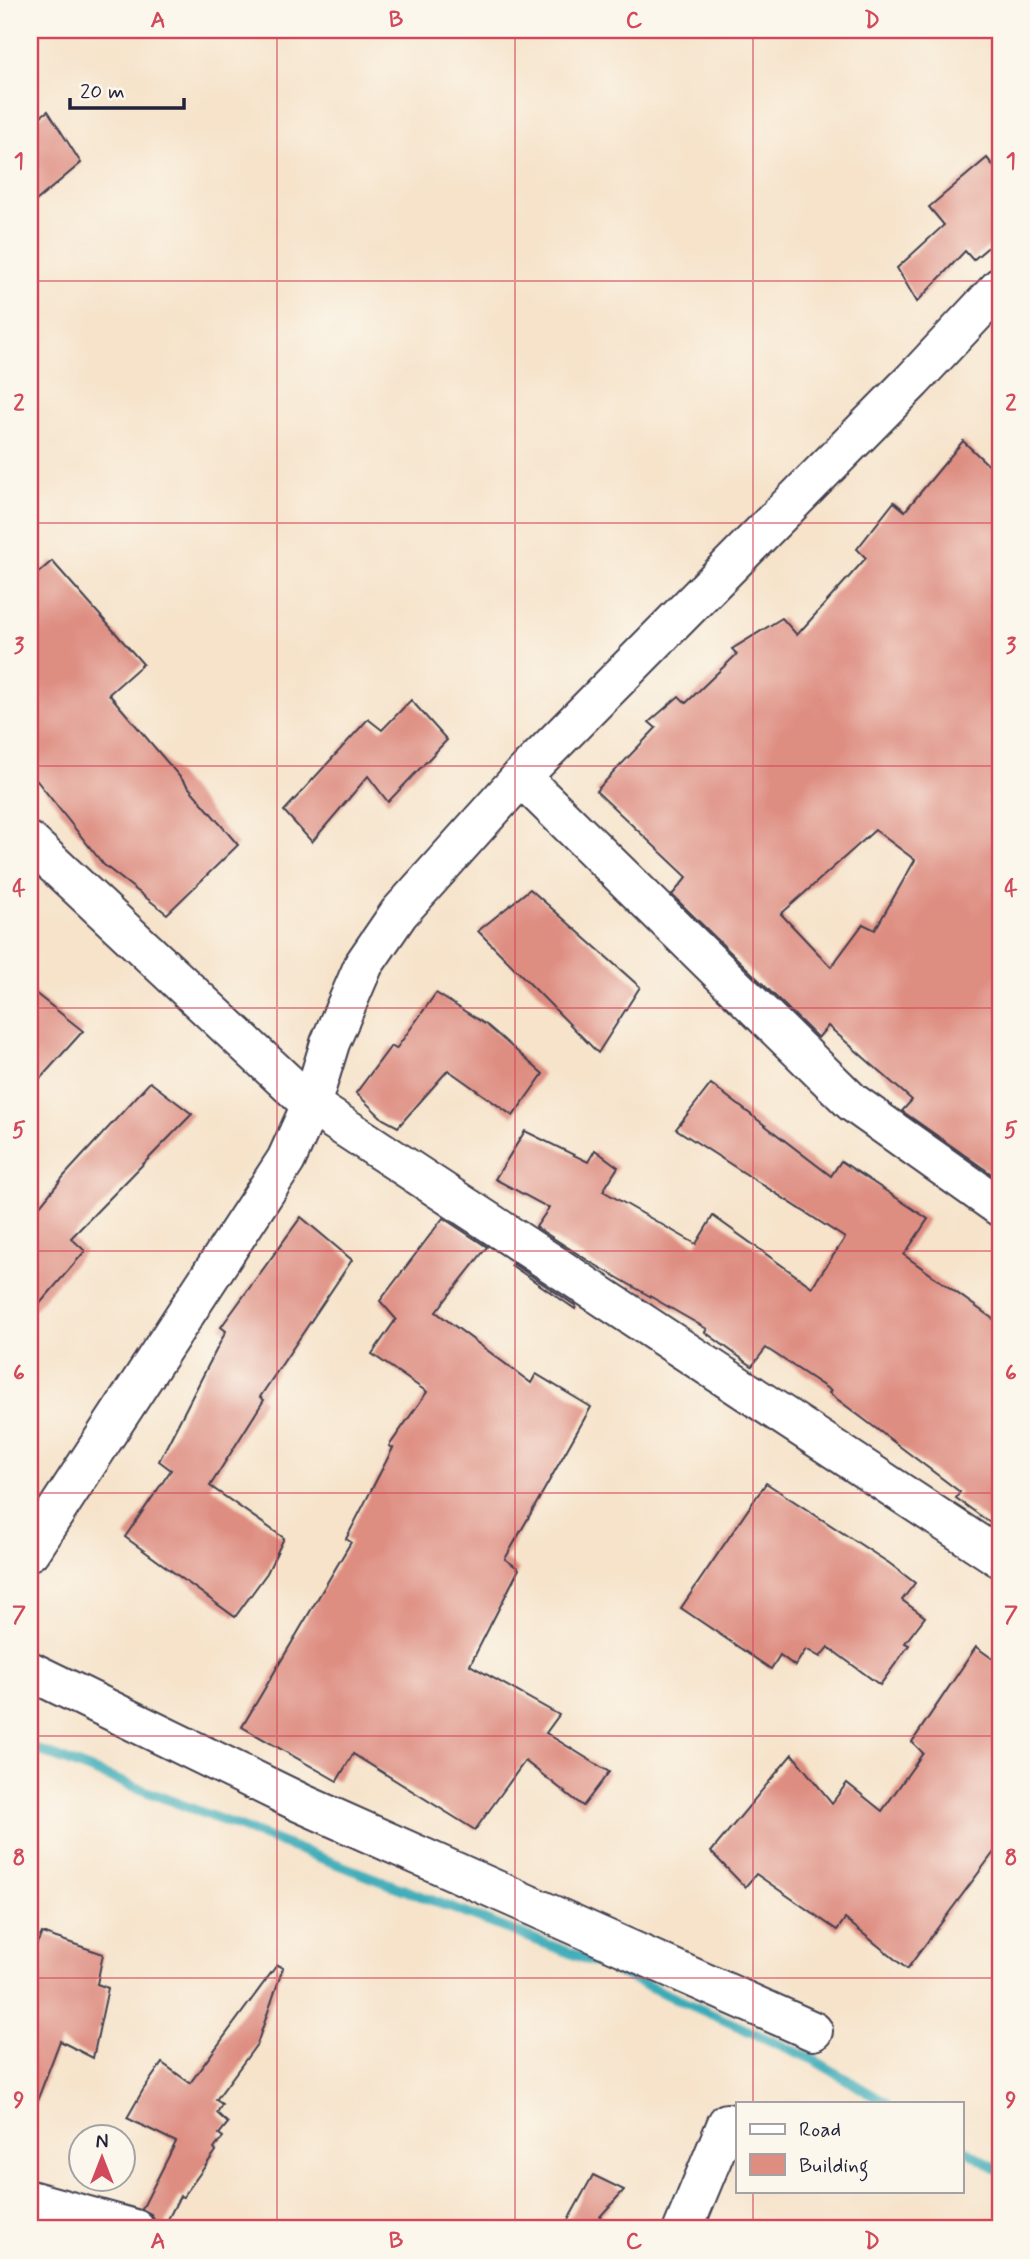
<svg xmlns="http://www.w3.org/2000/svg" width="1030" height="2259" font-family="Mynerve,sans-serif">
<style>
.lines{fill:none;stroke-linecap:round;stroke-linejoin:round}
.stream{stroke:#3babb8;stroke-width:10}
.building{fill:#de8d81;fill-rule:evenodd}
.minor-casing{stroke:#423f50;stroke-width:42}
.minor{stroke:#fff;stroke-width:38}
.grid{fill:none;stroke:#d1495b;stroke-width:2;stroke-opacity:0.55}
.neatline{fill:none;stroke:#d1495b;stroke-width:2.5}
.grid-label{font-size:23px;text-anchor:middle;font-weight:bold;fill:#d1495b}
</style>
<rect width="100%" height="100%" fill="#fbf7ec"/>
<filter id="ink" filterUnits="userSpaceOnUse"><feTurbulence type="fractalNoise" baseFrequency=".0143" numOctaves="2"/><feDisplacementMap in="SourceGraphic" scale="14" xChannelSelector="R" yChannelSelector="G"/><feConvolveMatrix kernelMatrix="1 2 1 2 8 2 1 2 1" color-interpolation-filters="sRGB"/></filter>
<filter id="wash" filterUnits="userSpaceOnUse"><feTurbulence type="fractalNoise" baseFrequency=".00686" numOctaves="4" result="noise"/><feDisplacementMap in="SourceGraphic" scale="28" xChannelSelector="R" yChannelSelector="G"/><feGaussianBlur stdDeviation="1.57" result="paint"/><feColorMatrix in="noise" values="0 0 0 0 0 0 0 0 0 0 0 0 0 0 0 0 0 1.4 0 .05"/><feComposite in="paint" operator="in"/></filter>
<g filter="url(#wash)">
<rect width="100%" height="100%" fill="#f6e3ca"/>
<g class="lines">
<g class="stream">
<path d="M30 1747 599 1964 814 2060 886 2103"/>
<path d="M962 2148 1000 2171"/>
</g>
</g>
<g id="blocks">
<g class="building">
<path d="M48 111 81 163 30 206V124Z"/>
<path d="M987 158 1000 174V237L973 260 965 251 917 302 897 268 944 225 929 207Z"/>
<path d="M963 441 1000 476V1180L902 1111 912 1100 828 1026 818 1038 672 895 687 877 596 791 656 728 649 722 679 696 686 703 737 654 732 649 782 618 797 635 866 558 857 549 894 502 905 511ZM875 830 915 860 875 930 863 924 831 967 781 914Z"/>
<path d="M52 561 143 664 109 694 238 845 167 914 104 865 30 772V580Z"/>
<path d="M411 700 447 740 388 802 368 776 312 842 284 811 368 719 382 730Z"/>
<path d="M530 889 640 987 598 1053 478 931Z"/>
<path d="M30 989 83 1031 30 1090Z"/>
<path d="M436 993 488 1026 543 1074 513 1116 448 1070 398 1127 383 1119 356 1093 391 1046 396 1049Z"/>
<path d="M150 1082 192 1114 71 1238 85 1251 30 1315V1218L64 1176Z"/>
<path d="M711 1084 831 1176 841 1161 928 1219 904 1255 1000 1324V1530L956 1498 960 1492 829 1393 831 1391 766 1348 752 1366 705 1332 707 1329 592 1263 536 1227 549 1208 495 1179 525 1131 588 1162 595 1150 618 1167 603 1191 696 1244 713 1216 812 1287 845 1238 676 1129Z"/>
<path d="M301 1217 352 1260 260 1397 264 1400 210 1486 284 1538 267 1573 235 1617 125 1537 171 1470 159 1461 226 1331 221 1327Z"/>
<path d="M443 1218 487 1247 436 1312 531 1383 536 1374 591 1407 505 1559 519 1569 470 1665 559 1715 546 1733 609 1772 583 1806 525 1761 475 1830 353 1754 337 1781 242 1727 351 1542 346 1539 393 1448 389 1446 427 1392 372 1354 396 1319 380 1301Z"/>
<path d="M512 1263 576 1306 575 1309 511 1265Z"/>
<path d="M766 1483 889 1563 915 1583 902 1600 925 1617 905 1643 909 1645 880 1685 828 1647 820 1657 806 1649 795 1666 780 1655 771 1669 681 1608Z"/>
<path d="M976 1647 1000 1664V1844L907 1969 845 1919 837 1930 756 1874 745 1887 711 1852 792 1754 832 1803 847 1783 882 1811 923 1753 912 1742Z"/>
<path d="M42 1933 103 1954 97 1984 108 1988 93 2058 60 2041 32 2114H30V1957Z"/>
<path d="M277 1965 283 1968 257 2044 216 2100 222 2104 217 2113 228 2123 219 2134 223 2137 214 2149 216 2151 183 2197 180 2196 163 2229H156V2223L151 2214 142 2209 176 2142 127 2118 143 2090 162 2063 190 2083Z"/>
<path d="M593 2175 624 2190 589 2229H563Z"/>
</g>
</g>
</g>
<g filter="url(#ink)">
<use href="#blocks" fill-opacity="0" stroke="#423f50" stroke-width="2"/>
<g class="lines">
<g class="minor-casing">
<g id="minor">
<path d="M521 777 852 1102 1000 1207"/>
<path d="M30 842 311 1105 1000 1558"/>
<path d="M30 1551 286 1160 311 1105 330 1043 364 964 399 913 521 777 912 381 1000 287"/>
<path d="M30 1671 301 1803 813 2031"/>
<path d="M30 2200 135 2229"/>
<path d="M683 2229 727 2123"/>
</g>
</g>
<use href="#minor" class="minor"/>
</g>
</g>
<path class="grid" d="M277 30V2229M515 30V2229M753 30V2103M30 281H1000M30 523H1000M30 766H1000M30 1008H1000M30 1251H1000M30 1493H1000M30 1736H1000M30 1978H1000M753 2191V2229"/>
<rect width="1030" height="2259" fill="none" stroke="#fbf7ec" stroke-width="77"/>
<rect x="736" y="2102" width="228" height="91" fill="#fbf7ec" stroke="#a4a2a5" stroke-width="2"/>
<rect x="750" y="2124" width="35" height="10" fill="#ffffff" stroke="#a4a2a5" stroke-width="2"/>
<text x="799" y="2136" font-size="21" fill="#22223b">Road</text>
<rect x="750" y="2154" width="35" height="21" fill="#de8d81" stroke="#a4a2a5" stroke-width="2"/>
<text x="799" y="2172" font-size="21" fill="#22223b">Building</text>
<g transform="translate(102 2158)"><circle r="33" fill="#fbf7ec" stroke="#a4a2a5" stroke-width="2"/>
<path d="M0-5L12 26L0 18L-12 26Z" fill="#d1495b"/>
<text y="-10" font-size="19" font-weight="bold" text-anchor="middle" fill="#22223b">N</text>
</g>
<path d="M70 98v10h114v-10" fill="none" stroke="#22223b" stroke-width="3.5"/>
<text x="80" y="98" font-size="21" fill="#22223b" stroke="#fbf7ec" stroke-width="5" paint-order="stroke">20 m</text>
<rect x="38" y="38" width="954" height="2182" class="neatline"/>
<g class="grid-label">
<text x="158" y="27">A</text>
<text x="396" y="27">B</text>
<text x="634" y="27">C</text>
<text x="872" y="27">D</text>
<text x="19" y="168">1</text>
<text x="1011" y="168">1</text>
<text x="19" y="410">2</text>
<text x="1011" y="410">2</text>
<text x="19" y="653">3</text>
<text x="1011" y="653">3</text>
<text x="19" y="895">4</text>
<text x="1011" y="895">4</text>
<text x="19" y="1137">5</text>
<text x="1011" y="1137">5</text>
<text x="19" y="1380">6</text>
<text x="1011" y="1380">6</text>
<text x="19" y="1622">7</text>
<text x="1011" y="1622">7</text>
<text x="19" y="1865">8</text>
<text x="1011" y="1865">8</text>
<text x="19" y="2107">9</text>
<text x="1011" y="2107">9</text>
<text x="158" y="2248">A</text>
<text x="396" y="2248">B</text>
<text x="634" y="2248">C</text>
<text x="872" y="2248">D</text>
</g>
</svg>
